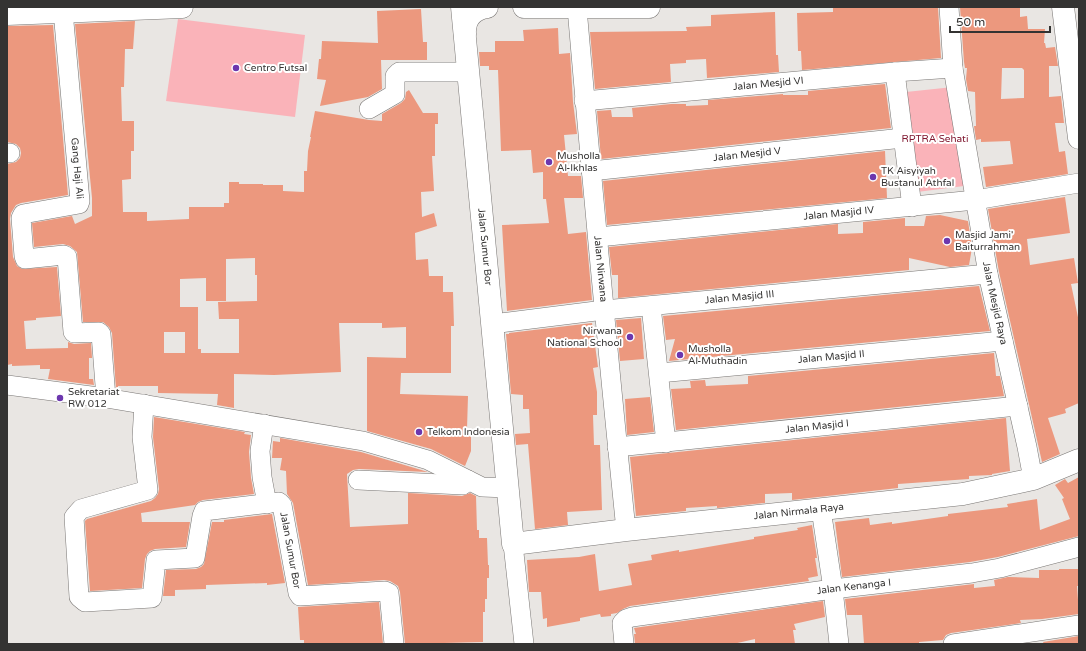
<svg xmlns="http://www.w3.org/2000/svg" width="1086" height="651" font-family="'Varela Round',sans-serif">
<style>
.green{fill:#fab3b9}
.building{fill:#ec987e;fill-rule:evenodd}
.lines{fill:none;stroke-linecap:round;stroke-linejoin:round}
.minor-casing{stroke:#797674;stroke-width:20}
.major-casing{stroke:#797674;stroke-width:23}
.minor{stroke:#fff;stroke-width:19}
.major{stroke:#fff;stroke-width:22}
.poi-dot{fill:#6c37ae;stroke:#fff;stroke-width:1.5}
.labels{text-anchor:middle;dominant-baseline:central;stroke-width:4;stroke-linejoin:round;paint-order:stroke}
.poi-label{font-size:10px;fill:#343332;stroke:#fff;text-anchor:start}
.street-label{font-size:10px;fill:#343332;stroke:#fff}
.park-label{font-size:10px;fill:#811931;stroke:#fff}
</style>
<rect width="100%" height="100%" fill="#e9e6e3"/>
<g class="green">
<path d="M178 19 305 35 295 117 166 101Z"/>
<path d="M953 87 964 186 917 192 906 92Z"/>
</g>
<g class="building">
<path d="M833 7H938L941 58 802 70 801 51H798L797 13 833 12Z"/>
<path d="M960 7H1020V17L1027 16 1028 29H1045L1044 43H1045L1046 48 1055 47 1058 66H1049V97L1061 96 1064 123H1055L1059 152 1065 151 1068 174 986 187 983 167 1013 164 1010 141 981 142V139L976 140 974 126H976L975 92 968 91 966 79 967 68H965L964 62ZM1002 68H1022L1024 70V98L1001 99Z"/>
<path d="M421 9 423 42H427V60H381L382 89 368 97 320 106 326 80 317 79 319 59H321L322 41 378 43 377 11Z"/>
<path d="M775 12 776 55H778L779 72 707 78 706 59 686 60V63L670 64 671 82 595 89 590 32 687 31 686 27 711 26V15Z"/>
<path d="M135 21 133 49H125L124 87H121L122 121H134V151H131V179L122 180 123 212H147V221L189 219V207H224V203H229V182H239V184H263V185H283V191L304 192V171H307L308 151 311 137H310L315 111 369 120 382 121V114L401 103 405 99 406 92 409 90 423 113H438V124H435V156H432L434 191 421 192 422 217 434 213 437 226 415 233 416 260 428 259 429 276H443V292H453L454 326H451V373H401L400 394 468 396 467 429 471 430V451L465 466 431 449 367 431V357L406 358V327L382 328V323H339L341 372 274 375 234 374V408L217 405 218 394 158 393V386H118V389H116L112 333 109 327 103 322H83L77 252 70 246 63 244 34 247 32 223 72 216 75 224 92 216V198L75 24ZM255 258V275H257V301L218 302 219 319H239V353H201V349H198V307H180V279L206 278V301H226V259ZM164 332H185V353H164Z"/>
<path d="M53 25 68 195 21 203 16 205 11 213 10 219 13 257 17 266 22 269 57 267 61 316 36 318V320L24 321 26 349 68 348V342L74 344 91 343 92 358H89V379H93L94 385 48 379 50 369H40V365L12 366V364L7 365V164L16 162 20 158 21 153 20 148 16 144 7 142V26Z"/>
<path d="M558 28 559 54 570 53 573 102 577 134 564 135 568 176H581L583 198H564L568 234 586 232 592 300 507 311 502 225 549 223 546 199H543V172L533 173 531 150 501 151 498 70H489V66H480L479 52H495V41H524L523 30Z"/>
<path d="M885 84 891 128 601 159 597 111 611 110 612 117H633L632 108 671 104H686V106L708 105V100L783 94V95H808V91Z"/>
<path d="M885 151 887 198 607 225 603 181Z"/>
<path d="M1065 197 1070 233 1027 239 1030 265 1074 258 1078 283 1071 284 1079 322V403L1065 409 1066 413 1048 418 1060 454 1042 462 999 272 988 209Z"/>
<path d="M940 215 968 221 972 248 969 265 950 267 909 258V270L618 298V275H612L609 247 838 224V234L863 233V222L905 218V226H924L926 216Z"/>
<path d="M979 286 990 331 669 361 675 339 666 340 663 316Z"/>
<path d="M641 318 644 359 620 361 616 320Z"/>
<path d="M592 323 598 367 593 368 597 392V415H593L594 445H600L602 510 567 512 568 525 535 529 528 444 516 445 515 434 530 433 529 409H523V395L511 394 506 334H509V333Z"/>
<path d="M994 353 996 376H1000L1004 396 676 430 671 389 691 388 690 381 705 380 706 386 748 384V376Z"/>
<path d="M650 397 654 432 627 435 625 399Z"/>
<path d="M154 417 245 432 244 434 251 435 249 452 251 478 254 494 203 500 198 502 195 505 141 513 142 522H190L186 547 155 549 150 551 147 554 145 559 142 588 90 591 85 521 87 519 151 501 155 498 158 494 159 489 153 437Z"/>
<path d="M1006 418 1010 471 992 474V475L969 476V479L898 484V488L792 500V493L765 494V503L717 508V506L686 508V511L636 516 630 457Z"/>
<path d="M280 438 361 452 428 472 359 469 353 470 347 474 350 527 408 524V493L462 496 470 493 476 496 477 530H479V538H487L488 565H489V578H487V599H485V612H483V642L405 644 400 592 398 586 390 581 384 580 308 585 293 503 287 494 286 471 280 470 282 458H272L273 441 280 442Z"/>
<path d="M1079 477V536L998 557 970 562 842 577 835 522 869 518 870 525 892 522V524L948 516V514L1008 507 1007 504 1037 499 1040 530 1070 519 1062 499 1064 498 1055 485 1065 479 1068 483Z"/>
<path d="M272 514 285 583 267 585V583L206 585V589L175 590V596H163L166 570 196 569 201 567 204 564 212 522H224V520Z"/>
<path d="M812 525 817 558H815L818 576 808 578 809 581 630 606 623 609 617 613 611 614V616L601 617 600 614 580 618V621L547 627V618L543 619 541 592H529L527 560 579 557 595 554 599 591 632 585 628 564 652 560 651 555 679 550V552L754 539V537L798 530 797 528Z"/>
<path d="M1059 569H1079V586H1077L1079 614 1042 619 1020 620 1021 623 951 633 946 635 943 640 919 642V644H864L862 615H847L845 599 974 584V588L995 586 994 580 1008 577 1039 578V570H1059Z"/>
<path d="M823 601 825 617 794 624 796 630H793L795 644H755V639L733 644H635L634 634H636L634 628Z"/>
<path d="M379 602 383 644H304V640H300L298 607Z"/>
<path d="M1079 636V644H1044L1043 642Z"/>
</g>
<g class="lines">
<g class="minor-casing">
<g id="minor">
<path id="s1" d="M949 7 953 68 988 274 1027 447 1033 479"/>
<path id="s2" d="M577 8C592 182 608 356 626 530"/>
<path id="s3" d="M63 11 80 201 79 204 23 214 21 218 24 256 25 259 64 255 67 257 73 332 74 333 99 332 101 334 106 398"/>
<path d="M895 72 912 207"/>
<path id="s4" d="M584 101 895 72 953 68"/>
<path d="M369 109 395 94V76L399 72H468"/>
<path d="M7 153H10"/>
<path id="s5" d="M591 171 903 138"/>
<path id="s6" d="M598 237 975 200 1079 183"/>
<path d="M651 306 666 443"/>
<path id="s7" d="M492 324 604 310 988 274"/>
<path id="s8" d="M659 373 1003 341"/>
<path d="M7 385 106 398 363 441 428 460 482 487 508 488"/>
<path id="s9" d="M144 404 142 437 148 490 81 509 74 517 79 597 85 602 152 598 156 560 195 558 202 516 204 511 279 502 282 505 298 593 300 596 385 591 389 593 394 644"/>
<path d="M264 424 260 451 262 477 267 504"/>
<path id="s10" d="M617 447 1018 406"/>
<path d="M358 480 463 485 468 480"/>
<path d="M821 509 833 589 839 644"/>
<path d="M513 544 524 644"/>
<path id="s11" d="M624 644 622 623 626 619 632 617 833 589 972 573 1000 568 1079 547"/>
<path d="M953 644 1079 625"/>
</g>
</g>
<g class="major-casing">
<g id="major">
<path id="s12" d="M462 7 513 544 626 530 963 494 1033 479 1079 460"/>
<path d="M524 7H649"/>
<path d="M1063 7 1079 138"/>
<path d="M7 14 182 7"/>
<path d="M465 34C464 19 473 9 487 7"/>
</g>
</g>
<use href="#minor" class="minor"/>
<use href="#major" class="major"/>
</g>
<g class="poi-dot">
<circle cx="236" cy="68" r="4"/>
<circle cx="549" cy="162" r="4"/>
<circle cx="873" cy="177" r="4"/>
<circle cx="947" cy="241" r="4"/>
<circle cx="630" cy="337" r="4"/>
<circle cx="680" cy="355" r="4"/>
<circle cx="60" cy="398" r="4"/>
<circle cx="419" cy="432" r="4"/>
</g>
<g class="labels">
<g class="poi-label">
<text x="244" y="68">Centro Futsal</text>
<text x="557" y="156">Musholla<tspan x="557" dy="12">Al-Ikhlas</tspan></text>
<text x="881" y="171">TK Aisyiyah<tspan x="881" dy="12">Bustanul Athfal</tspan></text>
<text x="955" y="235">Masjid Jami'<tspan x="955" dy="12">Baiturrahman</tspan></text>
<text x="622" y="331" text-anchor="end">Nirwana<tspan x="622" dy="12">National School</tspan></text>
<text x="688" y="349">Musholla<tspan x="688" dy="12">Al-Muthadin</tspan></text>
<text x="68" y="392">Sekretariat<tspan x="68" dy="12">RW 012</tspan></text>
<text x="427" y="432">Telkom Indonesia</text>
</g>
<g class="street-label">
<text stroke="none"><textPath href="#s4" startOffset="185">Jalan Mesjid VI</textPath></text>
<text stroke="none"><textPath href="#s5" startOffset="157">Jalan Mesjid V</textPath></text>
<text stroke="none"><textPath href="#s3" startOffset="158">Gang Haji Ali</textPath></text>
<text stroke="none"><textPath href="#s6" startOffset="242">Jalan Masjid IV</textPath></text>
<text stroke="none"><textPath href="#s12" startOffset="241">Jalan Sumur Bor</textPath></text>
<text stroke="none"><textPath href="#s2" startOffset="262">Jalan Nirwana</textPath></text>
<text stroke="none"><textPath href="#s7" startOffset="249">Jalan Masjid III</textPath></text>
<text stroke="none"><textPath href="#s1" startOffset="300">Jalan Mesjid Raya</textPath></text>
<text stroke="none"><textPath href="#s8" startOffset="173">Jalan Masjid II</textPath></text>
<text stroke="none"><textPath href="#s10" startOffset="201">Jalan Masjid I</textPath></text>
<text stroke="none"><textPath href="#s12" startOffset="827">Jalan Nirmala Raya</textPath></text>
<text stroke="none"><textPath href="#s9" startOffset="573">Jalan Sumur Bor</textPath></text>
<text stroke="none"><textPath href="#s11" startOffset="257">Jalan Kenanga I</textPath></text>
</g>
<g class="park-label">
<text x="935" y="139">RPTRA Sehati</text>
</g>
</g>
<rect width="1086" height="651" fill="none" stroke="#343332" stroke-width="16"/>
<path d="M950 26v6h100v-6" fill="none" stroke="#343332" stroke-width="2"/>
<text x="956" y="26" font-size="12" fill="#343332" stroke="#ffffff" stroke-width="3" paint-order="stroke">50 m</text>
</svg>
